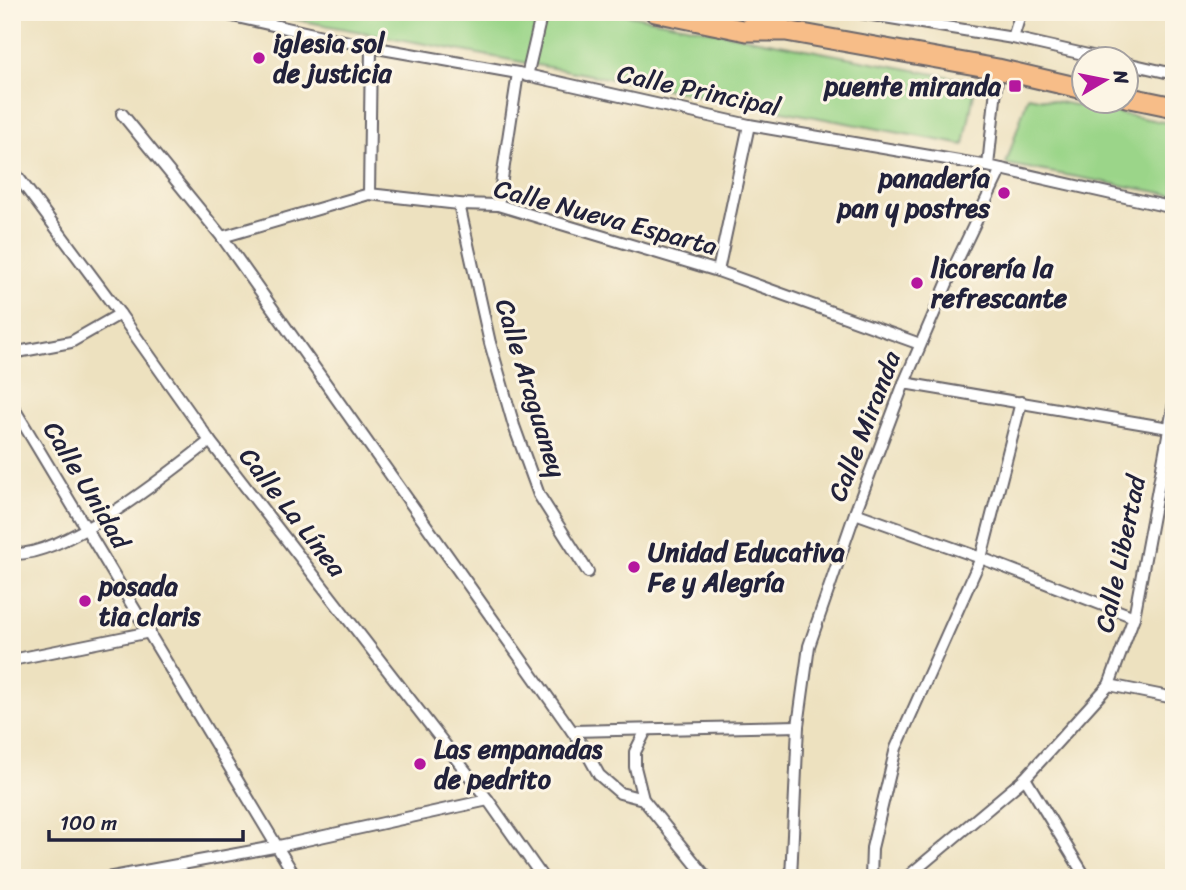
<svg xmlns="http://www.w3.org/2000/svg" width="1186" height="890" font-family="Sriracha,sans-serif">
<style>
.green{fill:#9bd589;stroke:#5e7c62;stroke-width:2}
.lines{fill:none;stroke-linecap:round;stroke-linejoin:round}
.minor-casing{stroke:#696569;stroke-width:14}
.trunk-casing{stroke:#696569;stroke-width:23}
.minor{stroke:#fff;stroke-width:10}
.trunk{stroke:#f7bd88;stroke-width:19}
.poi-dot{fill:#b5179e;stroke:#fcf5e5;stroke-width:2.5}
.labels{text-anchor:middle;dominant-baseline:central;stroke-width:6;stroke-linejoin:round;paint-order:stroke}
.poi-label{font-size:26px;font-weight:bold;fill:#22223b;stroke:#fcf5e5;text-anchor:start}
.street-label{font-size:26px;fill:#22223b;stroke:#fcf5e5}
</style>
<rect width="100%" height="100%" fill="#fcf5e5"/>
<filter id="ink" filterUnits="userSpaceOnUse"><feTurbulence type="fractalNoise" baseFrequency=".0143" numOctaves="2"/><feDisplacementMap in="SourceGraphic" scale="14" xChannelSelector="R" yChannelSelector="G"/><feConvolveMatrix kernelMatrix="1 2 1 2 8 2 1 2 1" color-interpolation-filters="sRGB"/></filter>
<filter id="wash" filterUnits="userSpaceOnUse"><feTurbulence type="fractalNoise" baseFrequency=".00686" numOctaves="4" result="noise"/><feDisplacementMap in="SourceGraphic" scale="28" xChannelSelector="R" yChannelSelector="G"/><feGaussianBlur stdDeviation="1.57" result="paint"/><feColorMatrix in="noise" values="0 0 0 0 0 0 0 0 0 0 0 0 0 0 0 0 0 1.4 0 .05"/><feComposite in="paint" operator="in"/></filter>
<g filter="url(#wash)">
<rect width="100%" height="100%" fill="#ede1bf"/>
<g class="green">
<path d="M255 12H614L976 82 964 145Z"/>
<path d="M1028 96 1174 124V195L1006 164Z"/>
</g>
</g>
<g filter="url(#ink)">
<g class="lines">
<g class="minor-casing">
<g id="minor">
<path d="M215 12 371 47 518 73 749 125 988 166 1174 208"/>
<path d="M854 12 1013 38 1110 60"/>
<path d="M1013 38 1021 12"/>
<path d="M1126 63 1174 74"/>
<path d="M527 76 542 12"/>
<path d="M122 114 222 237 369 194 459 204 498 205 718 271 920 344"/>
<path d="M988 166 998 69"/>
<path d="M12 169 120 314 210 441 488 800 543 878"/>
<path d="M369 194 371 47"/>
<path d="M459 204 490 343 514 426 539 495 588 572"/>
<path d="M498 205 518 73"/>
<path d="M222 237 584 748 599 775 620 793 643 799"/>
<path d="M718 271 749 125"/>
<path d="M12 353 71 342 120 314"/>
<path d="M904 383 1169 428"/>
<path d="M12 405 296 878"/>
<path d="M855 513 981 558 1134 617"/>
<path d="M12 554C65 557 168 474 210 441"/>
<path d="M12 660 150 632"/>
<path d="M1109 685 1174 698"/>
<path d="M646 730 635 752V767L643 799 707 878"/>
<path d="M572 731 798 726"/>
<path d="M1025 778 1086 878"/>
<path d="M107 878 279 846 488 800"/>
<path d="M791 878 798 726 809 646 855 513 904 383 955 265 1001 169"/>
<path d="M871 878 872 848 896 748 981 558 1021 402"/>
<path d="M906 878 1025 778 1109 685 1134 617 1174 403"/>
</g>
</g>
<g class="trunk-casing">
<g id="trunk">
<path d="M655 12 747 31H786L998 69 1084 89"/>
<path d="M748 12 782 28"/>
<path d="M1126 97 1174 107"/>
</g>
</g>
<use href="#minor" class="minor"/>
<use href="#trunk" class="trunk"/>
</g>
</g>
<g class="poi-dot">
<circle cx="259" cy="58" r="7"/>
<rect x="1008" y="79" width="14" height="14" rx="3.5"/>
<circle cx="1004" cy="193" r="7"/>
<circle cx="917" cy="283" r="7"/>
<circle cx="634" cy="567" r="7"/>
<circle cx="85" cy="601" r="7"/>
<circle cx="420" cy="764" r="7"/>
</g>
<g class="labels">
<g class="poi-label">
<text x="273" y="43">iglesia sol<tspan x="273" dy="30">de justicia</tspan></text>
<text x="1001" y="86" text-anchor="end">puente miranda</text>
<text x="990" y="178" text-anchor="end">panadería<tspan x="990" dy="30">pan y postres</tspan></text>
<text x="931" y="268">licorería la<tspan x="931" dy="30">refrescante</tspan></text>
<text x="648" y="552">Unidad Educativa<tspan x="648" dy="30">Fe y Alegría</tspan></text>
<text x="99" y="586">posada<tspan x="99" dy="30">tia claris</tspan></text>
<text x="434" y="749">Las empanadas<tspan x="434" dy="30">de pedrito</tspan></text>
</g>
<g class="street-label">
<text transform="translate(699 90) rotate(12)">Calle Principal</text>
<text transform="translate(606 217) rotate(15)">Calle Nueva Esparta</text>
<text transform="translate(531 388) rotate(73)">Calle Araguaney</text>
<text transform="translate(864 426) rotate(-69)">Calle Miranda</text>
<text transform="translate(87 485) rotate(59)">Calle Unidad</text>
<text transform="translate(293 512) rotate(52)">Calle La Línea</text>
<text transform="translate(1120 554) rotate(-78)">Calle Libertad</text>
</g>
</g>
<rect width="1186" height="890" fill="none" stroke="#fcf5e5" stroke-width="42"/>
<g transform="translate(1105 80) rotate(80)"><circle r="33" fill="#fcf5e5" stroke="#a5a1a1" stroke-width="2"/>
<path d="M0-5L12 26L0 18L-12 26Z" fill="#b5179e"/>
<text y="-10" font-size="19" font-weight="bold" text-anchor="middle" fill="#22223b">N</text>
</g>
<path d="M49 830v10h194v-10" fill="none" stroke="#22223b" stroke-width="3.5"/>
<text x="60" y="830" font-size="21" fill="#22223b" stroke="#fcf5e5" stroke-width="5" paint-order="stroke">100 m</text>
</svg>
